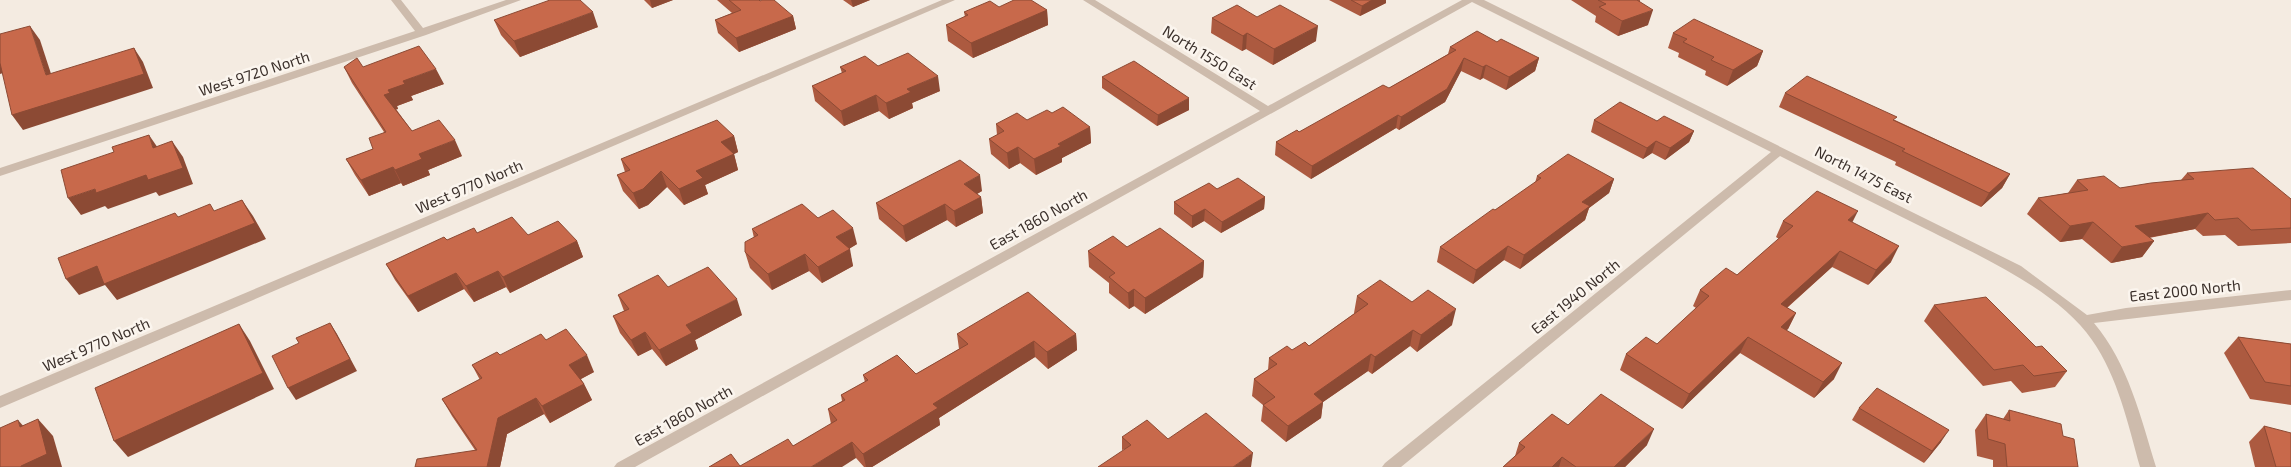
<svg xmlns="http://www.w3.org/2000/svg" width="2291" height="467" font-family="'Exo 2',sans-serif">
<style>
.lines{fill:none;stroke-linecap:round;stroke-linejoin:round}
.minor{fill:#cdbbac;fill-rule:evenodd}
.wall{fill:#ac5a40}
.shaded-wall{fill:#8c4a34}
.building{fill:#c8694b;stroke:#8c4a34}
.labels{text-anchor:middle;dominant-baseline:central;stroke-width:5;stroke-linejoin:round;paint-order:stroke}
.street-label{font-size:15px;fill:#3b302b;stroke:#fbf5ee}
</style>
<rect width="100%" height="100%" fill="#f4ebe1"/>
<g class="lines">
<g class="minor">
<path d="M391 0H401L423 28 506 0H521L426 35 0 176V168L415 31Z"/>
<path d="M942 0H955L0 408V396Z"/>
<path d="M1083 0H1095L1268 106 1462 0H1484L2021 266 2087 315 2126 308 2291 290V300L2094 323C2128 363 2141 418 2156 467H2140C2128 424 2118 377 2092 340 2059 291 1978 255 1926 229 1877 205 1828 180 1780 156L1401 467H1382L1385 463 1771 152 1472 2 635 467H614L617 463 1260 111Z"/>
</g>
</g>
<g class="wall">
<path d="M644 0H673L652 8Z"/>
<path d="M717 0H759L793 16 796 29 739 52 718 33 715 20 732 13Z"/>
<path d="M843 0H870L853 7Z"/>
<path d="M1329 0H1386V3L1360 16Z"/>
<path d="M1571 0H1640V2L1648 25 1618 36 1595 22 1596 16Z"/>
<path d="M999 7 1047 10 1048 25 973 58 948 41 946 25 965 17 964 12Z"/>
<path d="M1257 17 1316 41 1273 65 1246 49 1242 51 1211 33 1212 18Z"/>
<path d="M494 20 598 27 520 57 501 35Z"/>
<path d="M1673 33 1763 51 1757 66 1727 86 1705 75 1706 71 1678 57 1679 53 1668 48Z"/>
<path d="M1497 42 1539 58 1535 71 1506 90 1483 78 1480 80 1461 71 1445 102 1399 130 1396 128 1311 179 1275 155 1276 142 1299 132 1389 88 1448 54 1450 47Z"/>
<path d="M878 66 940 91 912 103 913 108 889 119 879 111 844 126 815 101 812 86 842 73 840 67Z"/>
<path d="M344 67H363L444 84 411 96 413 100 397 106 398 109H396L412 131 462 156 428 170 430 175 403 186 401 183 369 196 355 175 346 159 373 149 384 132 352 83Z"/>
<path d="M1102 77 1189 110 1157 126 1102 88Z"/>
<path d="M1785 93 1895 120 2010 174 2002 188 1981 207 1895 165 1896 162 1779 107Z"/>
<path d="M1052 113 1090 127 1091 143 1062 158V162L1036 175 1020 163 1009 169 991 154 989 139 997 135 996 124 1027 120Z"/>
<path d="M1594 120 1657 121 1694 131 1689 142 1665 160 1652 153 1643 159 1591 132Z"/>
<path d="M734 136 738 152 734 154 738 170 705 185 708 194 684 205 667 187 648 205 639 209 623 191 617 175 625 172 621 159Z"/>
<path d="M2187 173 2291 199V243L2238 246 2225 235 2203 236 2195 229 2149 238 2154 241 2142 257 2111 263 2082 239 2060 242 2027 214 2038 198 2068 193 2077 180 2120 188 2181 180Z"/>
<path d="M1537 176 1614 179 1609 193 1589 208 1585 220 1520 269 1504 260 1473 284 1437 262 1440 247 1535 183Z"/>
<path d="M1217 189 1265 197 1264 209 1221 233 1204 221 1192 228 1174 214V202Z"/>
<path d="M982 191 977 194 981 197 983 213 956 227 947 220 906 242 879 219 876 203Z"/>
<path d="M818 218 857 244 849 249 853 266 822 283 809 271 772 290 750 268 745 252 754 238 752 229Z"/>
<path d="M1783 221 1852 223 1891 262 1868 285 1832 267 1787 308 1796 313 1788 329 1786 330 1834 379 1814 398 1740 353 1682 409 1620 370 1626 354 1657 344 1696 308 1693 306 1700 290 1737 275 1779 239 1776 237Z"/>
<path d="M477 233 528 235 577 241 583 257 510 293 506 287 474 302 464 289 418 312 395 280 386 264 447 240Z"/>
<path d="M1127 247 1204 261 1203 277 1145 314 1134 306 1129 309 1109 293V283L1089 267 1088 251Z"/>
<path d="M668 287 742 315 695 340 698 349 666 366 652 349 638 356 620 333 613 316 624 311 618 295Z"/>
<path d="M1357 296 1412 302 1452 325 1417 352 1410 346 1372 374 1368 371 1323 402 1321 418 1286 442 1261 421 1263 405 1252 396 1254 379 1268 370 1269 358 1309 346 1355 313H1354Z"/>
<path d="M1934 305 2036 347 2067 371 2055 387 2022 393 2011 381 1983 386 1924 321Z"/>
<path d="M957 334H1076L1077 350 1048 369 1035 357 939 418 940 425 872 467H864L856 458 740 466 793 446 831 424 828 409 842 401 841 395 865 382 863 375 916 374 959 349Z"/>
<path d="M2238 337 2291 344V405L2250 399 2224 353Z"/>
<path d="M546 340 594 372 581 379 584 384 592 400 550 423 544 414 507 434 500 467H415L475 450 452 416 442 399 480 380 472 365Z"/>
<path d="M1859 408 1941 442 1924 463 1852 420Z"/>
<path d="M2009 410 2063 436 2078 467H1993V460L1977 456 1975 430 1986 414 2003 419Z"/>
<path d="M1568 425 1647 445 1625 467H1503L1515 456 1519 443Z"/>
<path d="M2264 426 2291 467H2255L2249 442Z"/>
<path d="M1122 437 1168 439 1122 450Z"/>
</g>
<g class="shaded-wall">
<path d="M650 0H673L652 8Z"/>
<path d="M851 0H870L853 7Z"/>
<path d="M1372 0H1386V3L1360 16 1362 6Z"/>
<path d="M1047 10 1048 25 973 58 971 43Z"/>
<path d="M1653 10 1648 25 1618 36 1622 21Z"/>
<path d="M593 12 598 27 520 57 514 41Z"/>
<path d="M793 16 796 29 739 52 736 38Z"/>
<path d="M30 26 40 40 56 89 46 75Z"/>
<path d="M1318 26 1316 41 1273 65 1274 49Z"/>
<path d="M1247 33 1246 49 1242 51 1243 36Z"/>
<path d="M134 48 143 62 153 88 23 130 12 115Z"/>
<path d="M1763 51 1757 66 1727 86 1733 70Z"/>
<path d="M0 58 9 71 0 74Z"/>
<path d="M1464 58 1461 71 1445 102 1399 130 1401 117Z"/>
<path d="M1539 58 1535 71 1506 90 1509 77Z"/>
<path d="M1486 65 1483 78 1480 80 1483 67Z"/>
<path d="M436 69 444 84 411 96 413 100 397 106 398 109 392 111 384 95 388 90 403 81Z"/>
<path d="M938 76 940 91 912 103 913 108 889 119 886 103 907 89Z"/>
<path d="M876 95 879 111 844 126 841 111Z"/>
<path d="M1189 98V110L1157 126 1158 115Z"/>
<path d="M1398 115 1396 128 1311 179 1312 166Z"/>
<path d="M1090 127 1091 143 1062 158V162L1036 175 1034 159 1058 144Z"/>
<path d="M1694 131 1689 142 1665 160 1670 148Z"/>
<path d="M149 135 160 151 153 148Z"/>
<path d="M734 136 738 152 734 154 738 170 705 185 708 194 684 205 679 189 696 171 721 142Z"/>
<path d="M455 140 462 156 428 170 430 175 403 186 395 170 419 154Z"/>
<path d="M172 141 183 157 193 184 159 196 156 192 108 209 105 206 81 215 68 198 95 189Z"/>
<path d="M1656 141 1652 153 1643 159 1647 148Z"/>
<path d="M1018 147 1020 163 1009 169 1007 153Z"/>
<path d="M393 167 401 183 369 196 361 180Z"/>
<path d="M661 171 667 187 648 205 639 209 633 193Z"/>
<path d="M2010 174 2002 188 1981 207 1989 193Z"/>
<path d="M980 175 982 191 966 200 964 184Z"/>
<path d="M1614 179 1609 193 1589 208 1585 220 1520 269 1524 255 1582 202Z"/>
<path d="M981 197 983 213 956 227 954 211Z"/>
<path d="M1265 197 1264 209 1221 233 1222 222Z"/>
<path d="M242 200 253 216 266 239 117 300 105 285 79 295 66 279Z"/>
<path d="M945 204 947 220 906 242 903 226Z"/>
<path d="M1205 209 1204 221 1192 228V216Z"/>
<path d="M1858 211 1850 227 1848 220Z"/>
<path d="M2208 213 2195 229 2124 242 2135 226Z"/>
<path d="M2093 222 2082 239 2060 242 2070 226Z"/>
<path d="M853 228 857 244 840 254 836 237Z"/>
<path d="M577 241 583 257 510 293 503 277Z"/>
<path d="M2154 241 2142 257 2111 263 2122 247Z"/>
<path d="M1508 246 1504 260 1473 284 1476 270Z"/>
<path d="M1899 246 1891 262 1868 285 1876 270Z"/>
<path d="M850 249 853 266 822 283 818 267Z"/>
<path d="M1840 251 1832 267 1773 320 1781 304Z"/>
<path d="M805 254 809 271 772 290 768 274Z"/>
<path d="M1204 261 1203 277 1145 314V298Z"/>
<path d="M498 271 506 287 474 302 466 286Z"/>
<path d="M456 273 464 289 418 312 408 296Z"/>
<path d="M1134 289V306L1129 309 1128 293Z"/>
<path d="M737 299 742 315 695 340 698 349 666 366 659 350 686 325Z"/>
<path d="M1456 309 1452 325 1417 352 1421 335Z"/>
<path d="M1796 313 1788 329 1773 343 1781 327Z"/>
<path d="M330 323 337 334 357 371 296 400 288 388Z"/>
<path d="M239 324 250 341 274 389 128 457 114 441Z"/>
<path d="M1413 330 1410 346 1372 374 1375 357Z"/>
<path d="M645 332 652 349 638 356 631 340Z"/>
<path d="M1076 334 1077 350 1048 369 1047 352Z"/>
<path d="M1748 337 1740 353 1682 409 1689 394Z"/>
<path d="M1034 341 1035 357 939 418 940 425 872 467H866L863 454 933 404Z"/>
<path d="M1371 354 1368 371 1323 402 1321 418 1286 442 1288 426 1314 394Z"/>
<path d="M587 355 594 372 577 381 569 365Z"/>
<path d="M1842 363 1834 379 1814 398 1823 382Z"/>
<path d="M584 384 592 400 550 423 542 406Z"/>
<path d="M536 398 544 414 507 434 500 467H487L498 418Z"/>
<path d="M38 419 53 436 62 467H21V466Z"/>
<path d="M18 420 33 437 20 427Z"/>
<path d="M1654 429 1647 445 1625 467H1614Z"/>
<path d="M1949 430 1941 442 1924 463 1932 451Z"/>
<path d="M852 442 856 458 842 467H811Z"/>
<path d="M1253 453 1251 467H1233Z"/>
<path d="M1562 457 1559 467H1552Z"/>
</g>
<g class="building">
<path d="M550 0H580L593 12 514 41 494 20Z"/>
<path d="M729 0H759L760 1 762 0H774L793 16 736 38 715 20 741 10Z"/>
<path d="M1014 0H1031L1047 10 971 43 946 25 968 15 964 12 990 1 999 7Z"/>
<path d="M1351 0H1372L1362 6Z"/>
<path d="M1598 0H1637L1653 10 1622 21 1599 7 1606 4Z"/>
<path d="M1237 5 1257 17 1280 5 1318 26 1274 49 1247 33 1243 36 1212 18Z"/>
<path d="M1694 19 1763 51 1733 70 1711 60 1714 57 1683 42 1687 39 1673 33Z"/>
<path d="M30 26 46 75 134 48 144 74 12 115 0 63V34Z"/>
<path d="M1477 31 1497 42 1501 39 1539 58 1509 77 1486 65 1483 67 1464 58 1447 89 1401 117 1398 115 1312 166 1276 142 1297 130 1299 132 1383 85 1389 88 1456 50 1450 47Z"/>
<path d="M419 46 436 69 403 81 405 84 388 90 390 93 384 95 412 131 439 120 455 140 419 154 422 159 395 170 393 167 361 180 346 159 373 149 369 138 386 132 344 67 357 58 363 67Z"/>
<path d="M908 53 938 76 907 89 911 92 886 103 876 95 841 111 812 86 846 71 840 67 865 56 878 66Z"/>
<path d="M1134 61 1189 98 1158 115 1102 77Z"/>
<path d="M1807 76 1897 117 1893 120 2010 174 1989 193 1902 151 1905 149 1785 93Z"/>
<path d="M1620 102 1657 121 1664 116 1694 131 1670 148 1656 141 1647 148 1594 120Z"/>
<path d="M1063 107 1090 127 1058 144 1061 146 1034 159 1018 147 1007 153 989 139 1004 131 996 124 1017 113 1027 120 1047 110 1052 113Z"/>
<path d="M717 120 734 136 721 142 734 154 696 171 703 178 679 189 661 171 643 189 633 193 617 175 630 170 621 159Z"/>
<path d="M149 135 153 148 172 141 183 168 148 180 146 175 96 193 95 189 68 198 61 170 114 152 112 147Z"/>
<path d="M1568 154 1614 179 1582 202 1590 206 1524 255 1508 246 1476 270 1440 247 1493 209 1495 210 1541 178 1537 176Z"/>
<path d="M960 160 980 175 964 184 981 197 954 211 945 204 903 226 876 203Z"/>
<path d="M2253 168 2291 199V228L2251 230 2238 218 2215 220 2208 213 2135 226 2154 241 2122 247 2093 222 2070 226 2038 198 2088 190 2077 180 2104 176 2120 188 2151 183 2194 179 2187 173Z"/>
<path d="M1238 178 1265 197 1222 222 1205 209 1192 216 1174 202 1209 183 1217 189Z"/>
<path d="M1817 191 1858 211 1848 220 1899 246 1876 270 1840 251 1781 304 1796 313 1781 327 1842 363 1823 382 1748 337 1689 394 1626 354 1646 337 1657 344 1709 296 1700 290 1726 268 1737 275 1793 226 1783 221Z"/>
<path d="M242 200 255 223 104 284 97 266 66 279 58 258 175 213 178 217 210 204 214 211Z"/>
<path d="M802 204 818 218 833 210 853 228 836 237 850 249 818 267 805 254 768 274 745 252V242L758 235 752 229Z"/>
<path d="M512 217 528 235 558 221 577 241 503 277 498 271 466 286 456 273 408 296 386 264 444 237 447 240 474 228 477 233Z"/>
<path d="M1160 228 1204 261 1145 298 1134 289 1128 293 1109 277 1115 273 1088 251 1113 236 1127 247Z"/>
<path d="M708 267 737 299 686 325 692 333 659 350 645 332 631 340 613 316 629 309 618 295 658 275 668 287Z"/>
<path d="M1380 280 1412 302 1428 290 1456 309 1421 335 1413 330 1375 357 1371 354 1314 394 1323 402 1288 426 1263 405 1275 397 1254 379 1277 364 1269 358 1287 346 1292 350 1305 342 1309 346 1368 304 1357 296Z"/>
<path d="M1028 292 1076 334 1047 352 1034 341 933 404 938 408 863 454 852 442 811 467H709L731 454 740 466 788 439 793 446 837 420 828 409 845 400 841 395 868 380 863 375 897 355 916 374 968 344 957 334Z"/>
<path d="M1986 297 2036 347 2042 346 2067 371 2034 376 2023 365 1994 370 1934 305Z"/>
<path d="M330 323 350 359 288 388 272 356 299 343 296 338Z"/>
<path d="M239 324 263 373 114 441 95 388Z"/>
<path d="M566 329 587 355 569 365 584 384 542 406 536 398 498 418 487 467H415L417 459 477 450 442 399 482 378 472 365 497 352 500 355 541 334 546 340Z"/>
<path d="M2238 337 2291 344V386L2265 382Z"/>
<path d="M1877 388 1949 430 1932 451 1859 408Z"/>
<path d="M1601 394 1654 429 1614 467H1576L1562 457 1552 467H1503L1525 447 1519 443 1552 414 1568 425Z"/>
<path d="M2009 410 2061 424 2063 436 2074 439 2078 467H2007L2005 444 1988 439 1986 414 2010 421Z"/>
<path d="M1206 413 1253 453 1233 467H1098L1131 445 1122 437 1147 420 1168 439Z"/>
<path d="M38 419 47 454 21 466V467H0V428L18 420 20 427Z"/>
<path d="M2264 426 2291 433V467H2276Z"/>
</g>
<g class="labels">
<g class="street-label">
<text transform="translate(1210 57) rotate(32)">North 1550 East</text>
<text transform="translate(254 73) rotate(-18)">West 9720 North</text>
<text transform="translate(1864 174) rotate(27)">North 1475 East</text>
<text transform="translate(469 186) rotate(-23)">West 9770 North</text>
<text transform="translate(1038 219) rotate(-29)">East 1860 North</text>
<text transform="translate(2185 290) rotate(-6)">East 2000 North</text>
<text transform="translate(1575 296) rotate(-39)">East 1940 North</text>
<text transform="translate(96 344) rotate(-23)">West 9770 North</text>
<text transform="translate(683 415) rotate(-29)">East 1860 North</text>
</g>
</g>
</svg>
